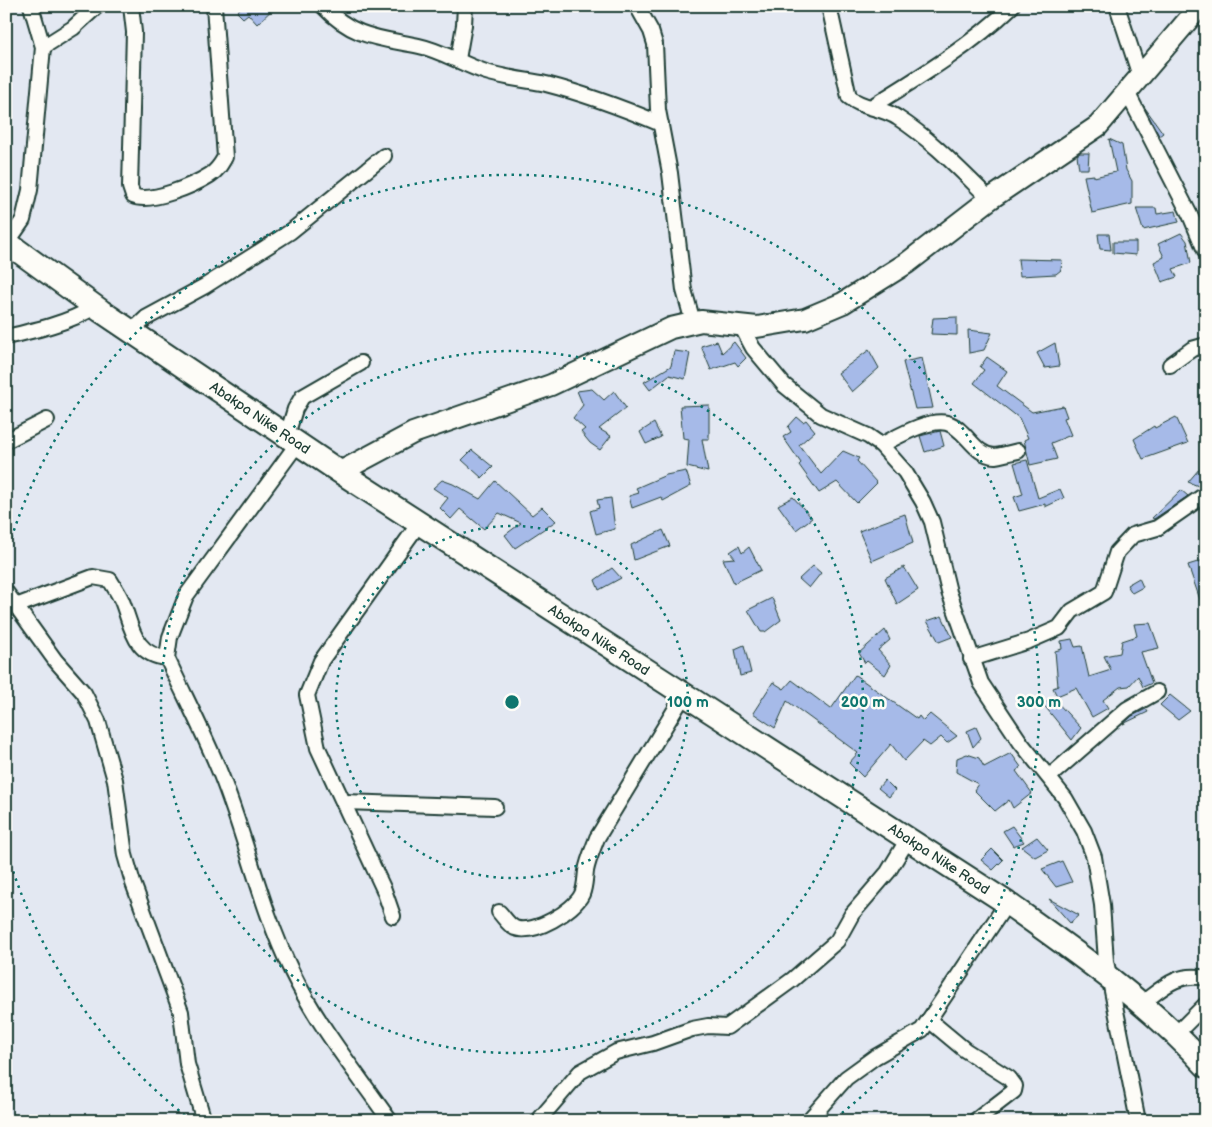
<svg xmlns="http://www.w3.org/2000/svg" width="1212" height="1127" font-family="'Balsamiq Sans',sans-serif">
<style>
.building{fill:#a6bae8;stroke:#1f3d34}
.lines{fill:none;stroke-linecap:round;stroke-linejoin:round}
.street-casing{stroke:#1f3d34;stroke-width:18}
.secondary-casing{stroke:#1f3d34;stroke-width:24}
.primary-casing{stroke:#1f3d34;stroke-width:26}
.street{stroke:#fdfcf7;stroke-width:14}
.secondary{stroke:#fdfcf7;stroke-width:20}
.primary{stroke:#fdfcf7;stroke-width:22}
.ring{fill:none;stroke:#0f766e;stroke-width:2.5;stroke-dasharray:2.5 5}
.labels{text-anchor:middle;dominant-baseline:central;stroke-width:5;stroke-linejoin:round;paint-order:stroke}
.street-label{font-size:14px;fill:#1f3d34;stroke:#fdfcf7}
.centre{fill:#0f766e;stroke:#fdfcf7;stroke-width:2.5}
.ring-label{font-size:15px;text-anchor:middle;font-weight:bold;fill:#0f766e;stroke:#fdfcf7;stroke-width:5;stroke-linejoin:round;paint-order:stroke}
</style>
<rect width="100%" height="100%" fill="#e3e8f2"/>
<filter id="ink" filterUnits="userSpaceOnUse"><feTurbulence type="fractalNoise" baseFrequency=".02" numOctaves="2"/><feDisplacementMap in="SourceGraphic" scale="10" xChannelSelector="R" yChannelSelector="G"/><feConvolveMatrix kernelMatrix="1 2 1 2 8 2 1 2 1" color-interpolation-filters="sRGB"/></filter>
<g filter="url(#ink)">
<g class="building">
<path d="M242 6H276L257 24 248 14 243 18 237 12Z"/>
<path d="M1143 105 1163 133 1159 136Z"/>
<path d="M1109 139 1122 145 1126 170 1132 181V204L1092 213 1084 176 1094 175V177L1116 172Z"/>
<path d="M1080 153H1089L1088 169H1079L1077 155Z"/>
<path d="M1136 208H1156L1157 214 1176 211 1179 222 1143 230Z"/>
<path d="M1181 233 1187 241 1191 263 1173 269 1177 277 1162 282 1154 262 1164 257 1158 244Z"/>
<path d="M1098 234H1109L1111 250 1100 249Z"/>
<path d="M1113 242H1136V255L1113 253Z"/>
<path d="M1018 259 1062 260 1061 270 1056 274 1020 276Z"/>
<path d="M957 317V335L931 334 933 318Z"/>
<path d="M968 330 992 333 984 350 969 353Z"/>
<path d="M717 341 722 353 734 342 746 358 738 366 735 362 711 370 701 346Z"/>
<path d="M1055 343 1059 366 1045 368 1037 353Z"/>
<path d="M869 350 879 368 852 392 838 373Z"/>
<path d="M674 351 690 353 685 379 669 375 650 390 644 382 671 366Z"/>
<path d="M987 357 1007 371 997 386 1032 412 1063 406 1067 417 1064 418 1071 435 1051 443 1057 459 1030 465 1024 440 1028 438 1019 418 974 383 984 370 980 367Z"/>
<path d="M922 358 933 408 915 409 903 362Z"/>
<path d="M592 389 604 400 614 391 626 408 599 429 611 436 600 450 590 443 581 432 585 429 573 418 583 405 577 391Z"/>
<path d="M709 405V439H702L708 472 687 467 689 439 683 438 680 406Z"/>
<path d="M797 417 803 422 806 420 815 431 799 445 821 474 843 451 859 458 857 461 877 483 857 503 837 482 819 493 799 465 801 463 783 437 791 432 788 427Z"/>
<path d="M1176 417 1188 443 1143 459 1134 439 1154 426 1155 428Z"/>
<path d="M654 423 661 437 646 444 640 432Z"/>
<path d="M940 431 944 446 925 452 920 436Z"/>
<path d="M472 450 493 467 482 478 462 460Z"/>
<path d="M1027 460 1038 498 1060 489 1064 498 1045 507V504L1019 511 1014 497 1023 494 1014 463Z"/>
<path d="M1206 461V485L1201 487 1188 482Z"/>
<path d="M686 471 691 486 663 501 661 497 632 508 629 496 639 493 636 488 666 475Z"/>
<path d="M442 480 453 484 480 499 495 481 532 515 542 507 556 521 515 548 505 535 521 523 499 513 484 529 460 509 451 519 440 508 448 498 433 488Z"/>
<path d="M1181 490 1188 496 1154 519 1152 518Z"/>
<path d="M793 497 812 518 796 530 778 505Z"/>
<path d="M611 498 615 529 596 534 590 511 599 508 597 500Z"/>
<path d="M905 514 913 543 872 561 859 531Z"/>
<path d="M663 530 670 546 634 560 631 545Z"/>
<path d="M739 546 742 553 749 547 761 570 734 583 723 559 735 558 730 552Z"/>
<path d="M1204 560 1206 566 1204 611 1188 565Z"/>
<path d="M813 566 821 573 809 588 799 579Z"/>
<path d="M904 567 918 590 897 604 885 578Z"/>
<path d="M612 568 621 578 599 590 595 580Z"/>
<path d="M1139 578 1143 587 1132 593 1127 585Z"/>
<path d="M772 598 781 620 765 632H761L748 610Z"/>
<path d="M942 616 952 637 939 642 927 621Z"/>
<path d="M1150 623 1159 648 1141 652 1152 683 1143 687 1138 676 1129 686 1120 687 1103 700 1108 708 1092 717 1076 688 1057 696 1053 688 1058 686 1055 651 1062 649 1061 641 1072 639 1075 647 1082 646 1089 677 1111 670 1104 656 1120 653 1122 641 1137 636 1134 624Z"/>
<path d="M885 630 890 640 878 650 891 665 885 675 867 661 865 663 859 653Z"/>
<path d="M744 645 751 673 740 676 735 649Z"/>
<path d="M855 675 917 719 919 716 923 721 930 714 957 736 947 743 941 737 930 746 923 741 904 761 891 744 863 777 849 763 858 753 787 701 775 728 753 713 773 682 784 689 792 680 831 709Z"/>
<path d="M1170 695 1190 711 1178 720 1160 705Z"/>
<path d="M1053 698 1081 728 1072 740 1043 704Z"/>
<path d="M1146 709 1148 712 1123 724 1132 716Z"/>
<path d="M976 727 981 738 973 747 967 731Z"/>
<path d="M1011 753 1021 767 1016 771 1032 793 1013 808 1009 800 995 811 974 790 978 784 956 772 957 758 967 754 979 758 984 767Z"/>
<path d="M885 780 895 790 889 797 878 788Z"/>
<path d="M1012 826 1024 842 1013 846 1003 831Z"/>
<path d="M1037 837 1048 850 1035 857 1022 847Z"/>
<path d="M992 849 1003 860 993 870 981 860Z"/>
<path d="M1062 861 1072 882 1056 887 1042 869Z"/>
<path d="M1049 899 1079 915 1070 923Z"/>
</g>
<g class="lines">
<g class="street-casing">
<g id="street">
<path d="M131 6 134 32 130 187 133 196C151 204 194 185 210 175 218 170 221 164 225 157L214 6"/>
<path d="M323 6C353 38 380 38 419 46 443 51 463 65 486 72 505 78 526 80 546 84 585 94 623 108 661 124"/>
<path d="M637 6 651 31 655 44 658 110 670 173 684 290 693 322"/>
<path d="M829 6 849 97C863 109 882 107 898 118 932 140 961 171 990 199"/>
<path d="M1117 6 1140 76"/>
<path d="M43 47 73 28 97 6"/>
<path d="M458 59 464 25 465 6"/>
<path d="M1128 94 1190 215 1206 253"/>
<path d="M871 107C918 78 972 45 1012 6"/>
<path d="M7 243 23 220 30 190 43 47 31 6"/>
<path d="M741 326 753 348 784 385 821 415 868 436 881 445 905 472 923 502 932 522 949 592 981 683 1021 743 1065 798 1084 831 1094 857 1102 905 1106 961 1138 1121"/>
<path d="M131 332 146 318 205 286 290 232 384 156"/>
<path d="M6 337C37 330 68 323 95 307"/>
<path d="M1170 365 1192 349 1206 345"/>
<path d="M287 435 295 409 302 397 361 363"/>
<path d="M6 441 47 420"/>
<path d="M298 443 186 596 170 637 167 658C185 697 205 735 221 775 247 840 261 909 292 972 318 1026 356 1072 390 1121"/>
<path d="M881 445C897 437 929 418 947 423 966 428 974 456 995 456 1002 455 1010 453 1018 451"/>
<path d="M6 592 55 660 84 693 98 721 115 780 125 855 133 883 181 1012 187 1064 204 1121"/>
<path d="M16 606 93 577 110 580C114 587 119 594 122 601 132 626 133 655 167 658"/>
<path d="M971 659 1029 641 1059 628 1072 611 1104 592 1117 552 1133 535 1157 528 1206 494"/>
<path d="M1049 777 1127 709 1157 692"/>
<path d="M344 802 495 807"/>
<path d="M499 912C504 917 508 925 515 928 534 935 574 911 582 894 585 887 585 879 586 871 588 860 593 849 597 838L684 695"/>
<path d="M393 916 384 890 318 748 307 695 321 661 420 522"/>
<path d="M1141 1004C1163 988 1176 972 1206 978"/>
<path d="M929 1020 965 1050 1009 1078 1015 1086 1014 1091 975 1121"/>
<path d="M1176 1034 1206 1004"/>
<path d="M538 1121 580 1072 616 1052 653 1043 692 1029 708 1026 727 1027 792 980 837 941 852 914 888 872 908 839"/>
<path d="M808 1121 846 1078 875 1057 922 1030 1007 903"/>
</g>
</g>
<g class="secondary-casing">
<path id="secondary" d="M340 472 413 433 551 385 671 328 701 321 757 327 805 319 843 303 907 263 990 199 1098 126 1200 6"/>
</g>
<g class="primary-casing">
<path id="primary" d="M6 242 101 311 340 472 1007 903C1077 953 1148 1002 1206 1066"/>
</g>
<use href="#street" class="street"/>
<use href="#secondary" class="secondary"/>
<use href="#primary" class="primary"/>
</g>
</g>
<g class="ring">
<circle cx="512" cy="702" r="176"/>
<circle cx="512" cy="702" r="351"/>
<path d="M191 1120A527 527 0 0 1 7 852M7 552A527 527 0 1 1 833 1120"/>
</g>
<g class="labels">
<g class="street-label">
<text transform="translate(260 418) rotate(34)">Abakpa Nike Road</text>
<text transform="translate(599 640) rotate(33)">Abakpa Nike Road</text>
<text transform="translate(939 859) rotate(33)">Abakpa Nike Road</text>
</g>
</g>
<circle cx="512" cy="702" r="8" class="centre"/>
<g class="ring-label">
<text x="688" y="707">100 m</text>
<text x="863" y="707">200 m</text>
<text x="1039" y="707">300 m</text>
</g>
<rect width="1212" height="1127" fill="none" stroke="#fdfcf7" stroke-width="25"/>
<rect x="12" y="12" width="1187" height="1102" fill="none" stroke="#1f3d34" stroke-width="2" filter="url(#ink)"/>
</svg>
